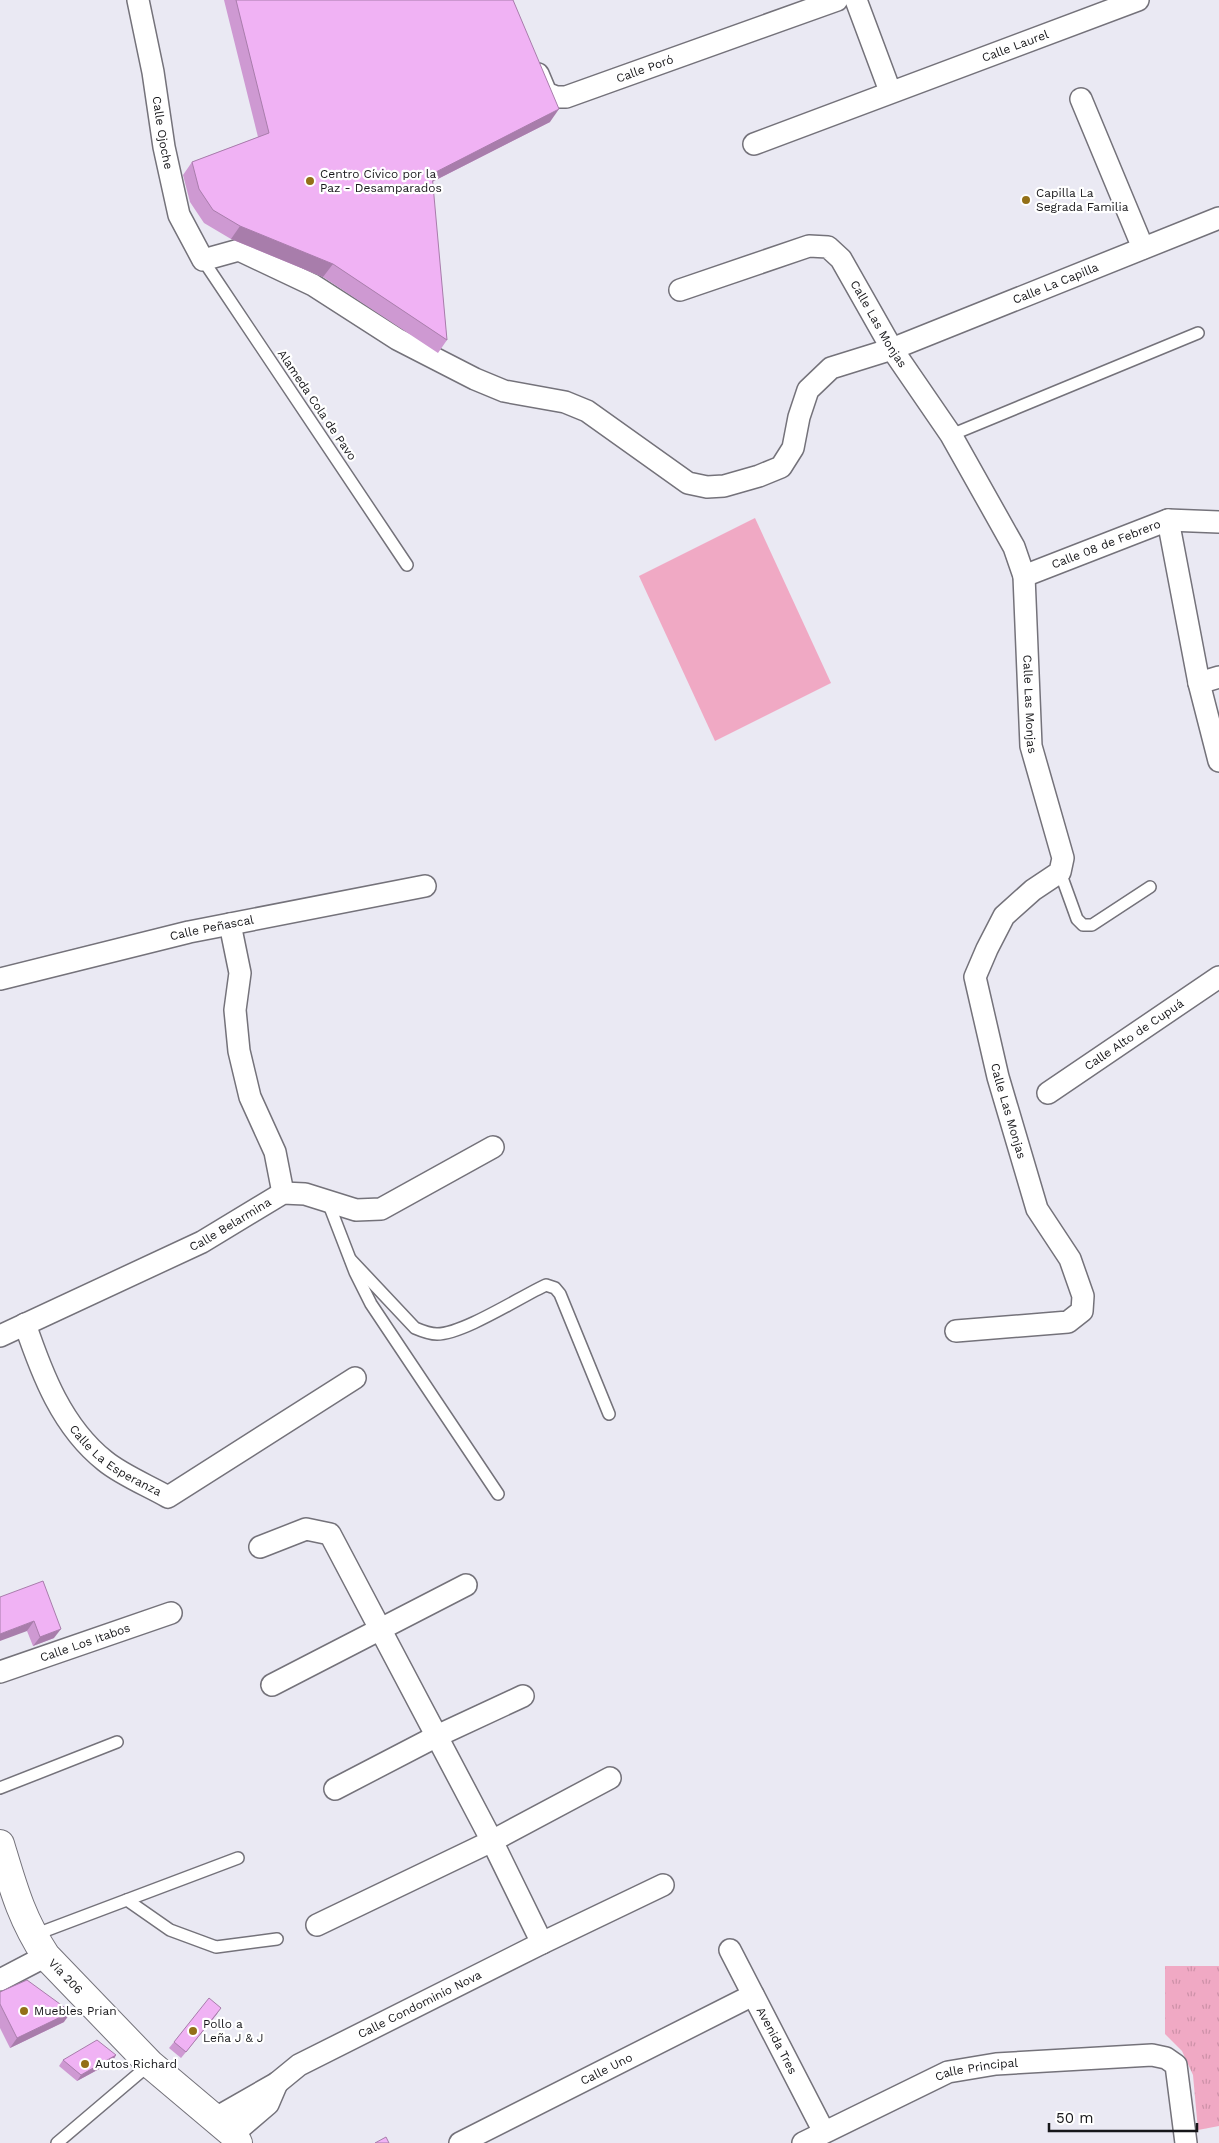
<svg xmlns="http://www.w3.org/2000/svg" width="1219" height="2143" font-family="'Work Sans',sans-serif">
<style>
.grass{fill:url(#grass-tufts)}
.pitch{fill:#f0a9c4}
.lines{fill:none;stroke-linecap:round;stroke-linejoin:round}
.service-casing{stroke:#74727a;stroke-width:14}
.minor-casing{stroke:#74727a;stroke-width:24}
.secondary-casing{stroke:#74727a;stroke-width:30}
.service{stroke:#fff;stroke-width:11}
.minor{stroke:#fff;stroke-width:21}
.secondary{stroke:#fff;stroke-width:28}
.wall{fill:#ce99d2}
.shaded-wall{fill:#a87dab}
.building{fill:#f0b2f4;stroke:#a87dab}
.poi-dot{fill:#937017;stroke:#fff;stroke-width:2}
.labels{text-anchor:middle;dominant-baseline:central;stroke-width:4.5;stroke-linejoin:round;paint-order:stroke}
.street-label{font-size:12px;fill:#17171a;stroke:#fff}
.poi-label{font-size:12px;fill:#17171a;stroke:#fff;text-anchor:start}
</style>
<defs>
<pattern id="grass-tufts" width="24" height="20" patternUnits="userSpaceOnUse" patternTransform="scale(1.25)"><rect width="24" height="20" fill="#f0a9c4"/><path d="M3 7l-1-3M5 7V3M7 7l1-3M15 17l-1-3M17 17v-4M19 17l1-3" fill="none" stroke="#cd91a8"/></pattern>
</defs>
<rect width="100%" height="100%" fill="#eae9f3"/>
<path class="grass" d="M1165 1966H1219V2126L1198 2130 1193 2075 1182 2051 1165 2034Z"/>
<path class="pitch" d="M755 518 831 683 715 741 639 576Z"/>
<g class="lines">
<g class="service-casing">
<g id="service">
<path d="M203 260 407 565"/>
<path d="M951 435 1198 333"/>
<path d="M1060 872 1077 919 1083 925H1092L1150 887"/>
<path d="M328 1202 355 1272 371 1304 498 1494"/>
<path d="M351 1260 415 1328C422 1331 429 1334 437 1334 463 1334 520 1297 546 1285L555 1288 560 1294 609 1414"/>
<path d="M0 1788 117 1742"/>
<path d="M127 1900 170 1930 216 1947 277 1939"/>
<path d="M34 1935 238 1858"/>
<path d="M57 2143 150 2064"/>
</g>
</g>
<g class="minor-casing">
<g id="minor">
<path id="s1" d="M138 0 153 72 164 147 179 215 203 260 239 250 313 285 397 339 475 379 504 391 565 402 587 411 688 483 707 487 724 486 759 476 781 467 793 448 799 417 808 390 831 368 892 349 1219 218"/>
<path d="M856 0 890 91"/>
<path id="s2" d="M538 74 546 93 556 97H566L837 0"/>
<path d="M1081 99 1143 248"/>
<path id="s3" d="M754 144 1138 0"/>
<path id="s4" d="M680 290 809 246 828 247 841 259 892 349 951 435 1014 547 1024 576 1031 746 1063 858 1060 872 1033 890 1004 916 987 949 975 977 998 1077 1037 1209 1070 1259 1083 1296 1082 1311 1068 1322 956 1331"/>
<path d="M1168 520 1199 683 1219 761"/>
<path id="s5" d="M1024 576 1168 520 1219 522"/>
<path d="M1199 683 1219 677"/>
<path d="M230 924 240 973 235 1010 239 1051 250 1097 275 1152 283 1193"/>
<path id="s6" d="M0 979 189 932 425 886"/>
<path id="s7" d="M1048 1093 1219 977"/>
<path id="s8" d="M25 1324C42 1374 62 1427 105 1461 122 1475 149 1486 168 1497L355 1378"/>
<path id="s9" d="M0 1336 202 1242 283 1193 305 1194 356 1210 381 1209 493 1147"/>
<path d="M260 1547 306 1529 330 1534 492 1841 542 1943"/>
<path id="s10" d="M0 1672 171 1613"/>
<path d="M272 1685 466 1585"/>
<path d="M335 1789 437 1736 523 1696"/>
<path d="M317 1925 492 1841 610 1778"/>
<path id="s11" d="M730 1950 824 2132"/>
<path d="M0 1980 46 1956"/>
<path id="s12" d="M214 2119 277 2083 299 2065 542 1943 663 1885"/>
<path d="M233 2134 268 2104 277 2083"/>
<path id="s13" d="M460 2143 753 1995"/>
<path id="s14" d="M803 2143 948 2072 996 2064 1152 2055 1166 2058 1176 2065 1186 2143"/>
</g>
</g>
<g class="secondary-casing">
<g id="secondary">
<path id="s15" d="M0 1844C13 1887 21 1918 46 1956L150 2064 233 2134 238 2143"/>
</g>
</g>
<use href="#service" class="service"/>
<use href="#minor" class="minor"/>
<use href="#secondary" class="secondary"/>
</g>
<g class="wall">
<path d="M224 0H513L550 122 432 182 447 340 438 353 323 277 231 239 204 223 190 202 183 175 192 162 258 137Z"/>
<path d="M43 1581 54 1638 33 1646 27 1631Z"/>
<path d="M0 1992 64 2022 10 2048 0 2028Z"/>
<path d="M217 2014 181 2058 169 2048 174 2042Z"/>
<path d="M116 2055 112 2062 77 2081 59 2066 63 2060Z"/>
</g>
<g class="shaded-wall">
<path d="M559 109 550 122 422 187 432 174Z"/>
<path d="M240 226 333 264 323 277 231 239Z"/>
<path d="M34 1621 27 1631 0 1641V1634Z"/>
<path d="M61 1629 54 1638 33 1646 40 1637Z"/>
<path d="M221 2008 217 2014 181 2058 186 2052Z"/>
<path d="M71 2012 64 2022 10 2048 17 2038Z"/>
<path d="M116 2055 112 2062 77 2081 81 2075Z"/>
</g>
<g class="building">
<path d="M236 0H513L559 109 432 174 447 340 333 264 240 226 213 210 199 189 192 162 269 133Z"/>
<path d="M43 1581 61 1629 40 1637 34 1621 0 1634V1597Z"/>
<path d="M27 1980 71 2012 17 2038 0 2004V1992Z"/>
<path d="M209 1998 221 2008 186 2052 174 2042Z"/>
<path d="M97 2040 116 2055 81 2075 63 2060Z"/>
<path d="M386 2137 389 2143H375Z"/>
</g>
<g class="poi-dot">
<circle cx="310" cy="181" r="5"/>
<circle cx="1026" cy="200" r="5"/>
<circle cx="24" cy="2011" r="5"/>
<circle cx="193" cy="2031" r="5"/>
<circle cx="85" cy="2064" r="5"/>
</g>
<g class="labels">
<g class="street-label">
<text stroke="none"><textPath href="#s3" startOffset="279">Calle Laurel</textPath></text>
<text stroke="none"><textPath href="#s2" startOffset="125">Calle Poró</textPath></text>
<text stroke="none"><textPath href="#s1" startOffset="135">Calle Ojoche</textPath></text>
<text stroke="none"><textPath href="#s1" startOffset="1269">Calle La Capilla</textPath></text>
<text stroke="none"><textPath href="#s4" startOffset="248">Calle Las Monjas</textPath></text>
<text transform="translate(317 405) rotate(56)">Alameda Cola de Pavo</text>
<text stroke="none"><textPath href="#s5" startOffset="88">Calle 08 de Febrero</textPath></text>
<text stroke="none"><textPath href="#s4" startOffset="668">Calle Las Monjas</textPath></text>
<text stroke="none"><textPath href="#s6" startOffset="218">Calle Peñascal</textPath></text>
<text stroke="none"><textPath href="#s7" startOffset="104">Calle Alto de Cupuá</textPath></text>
<text stroke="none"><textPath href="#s4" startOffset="1118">Calle Las Monjas</textPath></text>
<text stroke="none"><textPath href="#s9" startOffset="256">Calle Belarmina</textPath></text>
<text stroke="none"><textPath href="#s8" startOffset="169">Calle La Esperanza</textPath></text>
<text stroke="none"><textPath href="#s10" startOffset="90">Calle Los Itabos</textPath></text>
<text stroke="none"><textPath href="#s15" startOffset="150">Vía 206</textPath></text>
<text stroke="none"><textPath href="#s12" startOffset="236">Calle Condominio Nova</textPath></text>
<text stroke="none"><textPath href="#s11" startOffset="102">Avenida Tres</textPath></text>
<text stroke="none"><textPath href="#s13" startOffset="164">Calle Uno</textPath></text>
<text stroke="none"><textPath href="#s14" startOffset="190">Calle Principal</textPath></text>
</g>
<g class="poi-label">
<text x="320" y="174">Centro Cívico por la<tspan x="320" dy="14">Paz - Desamparados</tspan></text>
<text x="1036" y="193">Capilla La<tspan x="1036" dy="14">Segrada Familia</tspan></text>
<text x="34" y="2011">Muebles Prian</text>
<text x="203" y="2024">Pollo a<tspan x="203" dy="14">Leña J &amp; J</tspan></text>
<text x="95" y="2064">Autos Richard</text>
</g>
</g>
<path d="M1049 2123v8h148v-8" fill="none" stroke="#17171a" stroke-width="2.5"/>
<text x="1056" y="2123" font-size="15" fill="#17171a" stroke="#ffffff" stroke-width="4" paint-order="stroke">50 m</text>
</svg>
